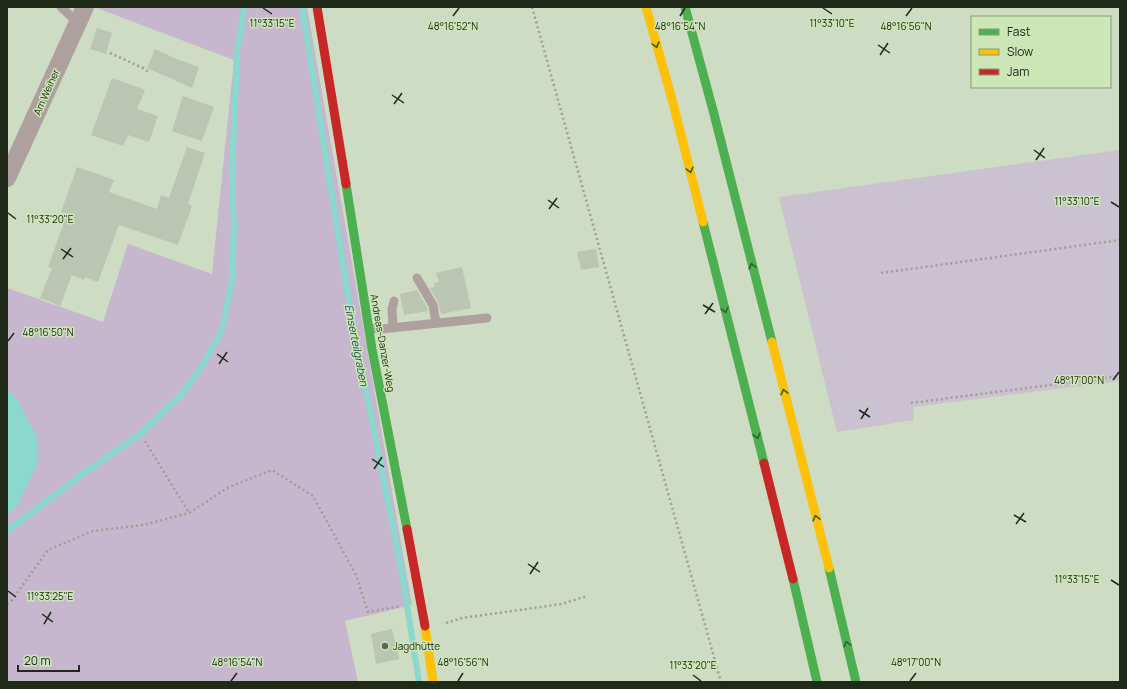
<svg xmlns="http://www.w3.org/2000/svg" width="1127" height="689" font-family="Manrope,sans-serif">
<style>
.green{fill:#cac2d0}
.forest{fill:#c6b7ce}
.water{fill:#8ad8ce}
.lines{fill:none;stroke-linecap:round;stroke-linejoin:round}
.stream{stroke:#8ad8ce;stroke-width:6}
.building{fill:#bac6b1}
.path{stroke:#a29c95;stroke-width:2.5;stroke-dasharray:2 3;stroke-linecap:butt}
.lane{stroke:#aea09e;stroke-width:9}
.street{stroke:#aea09e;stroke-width:18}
.fast{stroke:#4caf50;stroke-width:9}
.slow{stroke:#ffc107;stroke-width:9}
.jam{stroke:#c62828;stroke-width:9}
.oneway{stroke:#325f2f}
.ticks{fill:none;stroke:#202a19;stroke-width:1.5}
.poi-dot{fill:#5d6854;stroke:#cce6b8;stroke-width:1.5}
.labels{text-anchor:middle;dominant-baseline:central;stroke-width:3;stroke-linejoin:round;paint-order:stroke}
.street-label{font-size:10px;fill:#202a19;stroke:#cce6b8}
.poi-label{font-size:10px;fill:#202a19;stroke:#cce6b8;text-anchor:start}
.water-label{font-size:11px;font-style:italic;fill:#22514f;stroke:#cce6b8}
.ticks-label{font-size:10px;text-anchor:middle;fill:#202a19;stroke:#cce6b8;stroke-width:3;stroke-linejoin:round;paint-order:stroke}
</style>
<rect width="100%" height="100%" fill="#cddcc2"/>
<path class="green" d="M1120 150V381L913 407 914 420 837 432 779 197Z"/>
<path class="forest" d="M94 7H307L412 605 345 621 358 682H7V515L17 506V399L7 390V288L103 322 128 244 212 274 234 60Z"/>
<path class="water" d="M7 390 17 399 37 437V464L17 506 7 515Z"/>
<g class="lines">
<g class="stream">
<path d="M302 7 351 315 402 573 419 682"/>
<path d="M7 531 88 470 139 435 181 395 202 366 222 330 232 279 234 226 232 173 237 53 244 7"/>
</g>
</g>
<g class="building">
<path d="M97 28 112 33 106 54 90 49Z"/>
<path d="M155 49 179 60 199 67 192 88 147 68Z"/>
<path d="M112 78 145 90 137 109 158 116 149 142 128 135 123 146 91 135Z"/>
<path d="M183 96 214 107 202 141 172 131Z"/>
<path d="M187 147 205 153 188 204 192 206 178 245 119 225 98 282 85 277 84 280 72 275 60 306 40 298 52 268 48 267 67 214 61 212 77 167 114 180 109 192 157 209 161 195 169 198Z"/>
<path d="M596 249 599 267 581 270 577 252Z"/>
<path d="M462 267 471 308 441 314 438 302 430 288 435 287 434 283 439 282 436 273Z"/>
<path d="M417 290 427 307 428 311 404 315 400 294Z"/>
<path d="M392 629 399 659 376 664 371 634Z"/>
</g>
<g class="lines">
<g class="path">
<path d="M532 7 721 682"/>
<path d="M110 53 143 68 150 73"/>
<path d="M881 273 1120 240"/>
<path d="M911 403 1120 376"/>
<path d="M145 441 189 513"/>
<path d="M7 604 12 600 48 550 93 531 143 525 189 513 229 487 272 470 313 496 356 575 368 612 401 606"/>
<path d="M446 623 462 618 562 604 587 596"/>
</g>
<g class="lane">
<path d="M61 7 77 22"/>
<path d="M417 278 433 305 436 323"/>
<path d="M369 328 381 329 487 318"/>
<path d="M393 328 392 309 394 301"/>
</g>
<path class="street" d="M7 178 85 7"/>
<g class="fast">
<path d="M685 7 714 114 772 342"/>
<path d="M346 184 372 349 407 529"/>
<path d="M703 222 764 463"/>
<path d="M829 568 856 682"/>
<path d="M793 579 817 682"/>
</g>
<g class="slow">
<path d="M646 7 673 103 703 222"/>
<path d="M772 342 829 568"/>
<path d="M425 626 433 682"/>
</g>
<g class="jam">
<path d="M317 7 346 184"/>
<path d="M764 463 793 579"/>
<path d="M407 529 425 626"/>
</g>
</g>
<defs><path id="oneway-chevron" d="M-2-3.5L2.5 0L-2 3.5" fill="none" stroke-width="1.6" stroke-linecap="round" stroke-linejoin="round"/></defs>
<g class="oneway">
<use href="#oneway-chevron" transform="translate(656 45) rotate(75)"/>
<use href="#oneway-chevron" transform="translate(690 170) rotate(76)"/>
<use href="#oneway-chevron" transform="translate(752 266) rotate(-104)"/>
<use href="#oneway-chevron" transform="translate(725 310) rotate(76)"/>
<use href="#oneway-chevron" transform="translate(784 392) rotate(-104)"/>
<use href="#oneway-chevron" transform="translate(757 436) rotate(76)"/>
<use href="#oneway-chevron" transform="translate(816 518) rotate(-104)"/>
<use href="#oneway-chevron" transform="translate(847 644) rotate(-103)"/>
</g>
<path class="ticks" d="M263 8 272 14M823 8 832 14M453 16 459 8M680 16 685 8M906 16 912 8M878 45 890 53M880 55 888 43M392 95 404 103M394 104 402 93M1034 150 1045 158M1036 160 1044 148M548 200 559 208M1111 202 1119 207M549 209 557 198M8 213 16 219M61 249 73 257M63 259 71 248M703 305 715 312M705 314 713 303M8 341 14 333M217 354 228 362M219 364 227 352M1113 380 1119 372M859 410 870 417M861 419 868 408M372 459 384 467M374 469 382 457M1014 515 1026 522M1016 524 1024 513M528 564 540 572M530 574 538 562M1111 580 1119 585M8 591 16 597M42 614 53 622M44 624 51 612M693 675 701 681M231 681 237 673M458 681 463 673M910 681 916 673"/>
<circle class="poi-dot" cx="385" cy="646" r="4"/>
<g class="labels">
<g class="street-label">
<text transform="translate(46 92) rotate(-66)">Am Weiher</text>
<text transform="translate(383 343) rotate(80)">Andreas-Danzer-Weg</text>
</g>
<g class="poi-label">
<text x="393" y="646">Jagdhütte</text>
</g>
<g class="water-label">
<text transform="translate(357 345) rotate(79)">Einserteilgraben</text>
</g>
</g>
<g class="ticks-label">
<text x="272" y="27">11°33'15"E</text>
<text x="832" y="27">11°33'10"E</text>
<text x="453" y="30">48°16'52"N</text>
<text x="680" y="30">48°16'54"N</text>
<text x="906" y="30">48°16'56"N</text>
<text x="1077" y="205">11°33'10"E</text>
<text x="50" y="223">11°33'20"E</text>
<text x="48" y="336">48°16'50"N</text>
<text x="1079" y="384">48°17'00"N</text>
<text x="1077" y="583">11°33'15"E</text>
<text x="50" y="600">11°33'25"E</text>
<text x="237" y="666">48°16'54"N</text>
<text x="463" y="666">48°16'56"N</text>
<text x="916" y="666">48°17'00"N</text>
<text x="693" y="669">11°33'20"E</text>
</g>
<rect width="1127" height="689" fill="none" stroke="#202a19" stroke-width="16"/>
<rect x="971" y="16" width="140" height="72" fill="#cce6b8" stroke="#879b78"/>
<rect x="979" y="29" width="20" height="6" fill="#4caf50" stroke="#879b78"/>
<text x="1007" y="36" font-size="12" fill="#202a19">Fast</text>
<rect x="979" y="49" width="20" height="6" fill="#ffc107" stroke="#879b78"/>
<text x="1007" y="56" font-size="12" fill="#202a19">Slow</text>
<rect x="979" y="69" width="20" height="6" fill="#c62828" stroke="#879b78"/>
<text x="1007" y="76" font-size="12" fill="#202a19">Jam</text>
<path d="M18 665v6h61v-6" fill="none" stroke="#202a19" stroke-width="2"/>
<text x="24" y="665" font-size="12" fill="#202a19" stroke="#cce6b8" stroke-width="3" paint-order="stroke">20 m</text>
</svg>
